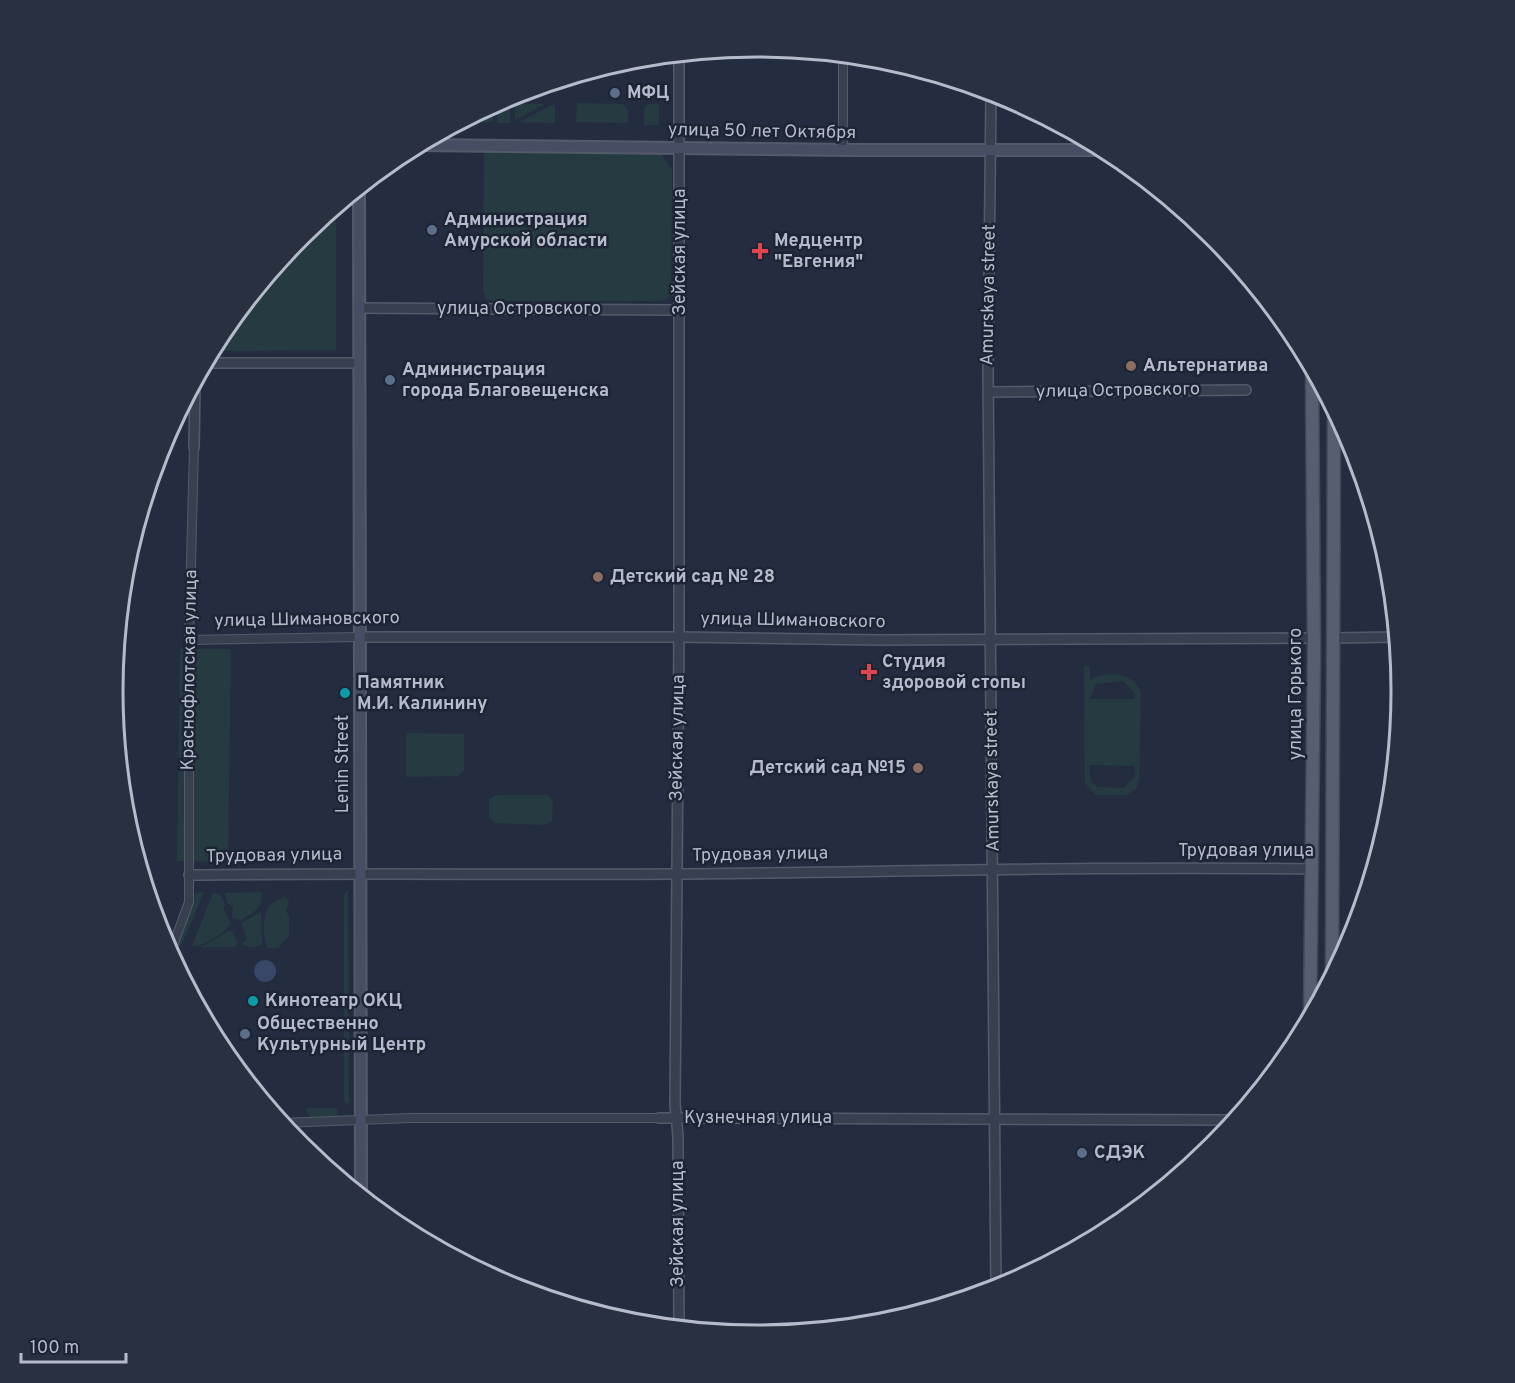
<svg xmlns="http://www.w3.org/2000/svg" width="1515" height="1383" font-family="Overpass,sans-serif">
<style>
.green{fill:#263b41;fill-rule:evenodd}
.water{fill:#384768}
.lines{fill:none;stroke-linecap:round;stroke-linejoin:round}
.minor-casing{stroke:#535b6b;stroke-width:10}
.tertiary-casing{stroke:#535b6b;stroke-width:12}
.secondary-casing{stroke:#535b6b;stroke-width:14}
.primary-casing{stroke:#424959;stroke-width:15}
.minor{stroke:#384050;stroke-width:8}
.tertiary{stroke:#384050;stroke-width:9}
.secondary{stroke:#464e63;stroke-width:10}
.primary{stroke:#565f70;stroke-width:12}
.service-dot{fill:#5c6f8a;stroke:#1d2535;stroke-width:2}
.health-dot{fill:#e0444e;stroke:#1d2535;stroke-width:2}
.education-dot{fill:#8d6e63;stroke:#1d2535;stroke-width:2}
.culture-dot{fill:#0f9aa8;stroke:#1d2535;stroke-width:2}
.labels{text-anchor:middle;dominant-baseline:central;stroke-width:5;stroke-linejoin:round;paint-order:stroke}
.poi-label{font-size:18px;font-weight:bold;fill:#b5bbcb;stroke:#1d2535;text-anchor:start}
.street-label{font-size:18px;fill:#b5bbcb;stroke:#1d2535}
.rim{fill:none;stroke:#b5bbcb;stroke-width:3}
</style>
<rect width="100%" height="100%" fill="#242d40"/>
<g class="green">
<path d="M577 103 622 104 628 110V123L576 122Z"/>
<path d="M515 104H545L515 120Z"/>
<path d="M648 104H659V125H644V109Z"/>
<path d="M493 105V122H462Z"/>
<path d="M498 105H510V123H497Z"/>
<path d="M552 105H555V123L519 122Z"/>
<path d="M489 148 659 152 672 169 671 290 669 298 661 301H494L486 299 483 290 484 153Z"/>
<path d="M336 207V350L212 351 221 333 302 235Z"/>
<path d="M180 649H231L228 862 177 861Z"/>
<path d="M1084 666H1090V680C1107 669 1133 673 1141 692L1139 779 1136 789 1126 795H1096L1085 783ZM1123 681 1134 692 1135 699H1090L1096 684ZM1089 765 1134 766 1135 776 1124 788 1098 787 1091 782Z"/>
<path d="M406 733 464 734V770L458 776 406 777Z"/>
<path d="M497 795H547L553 801 552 821 544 825 495 823 489 817V799Z"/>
<path d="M348 890 349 1103 346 1104 344 1100V895Z"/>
<path d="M204 892 181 946H177L196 893Z"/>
<path d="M262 892C263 909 254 912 240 920L232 917 233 907 227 903 225 893Z"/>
<path d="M213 893 220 894 225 905 223 909 231 923C226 932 204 947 192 946Z"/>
<path d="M285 897 289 901 286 911 289 917V936L278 948H268C263 938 262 917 269 907 271 903 281 899 285 897Z"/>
<path d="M261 912 262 944C257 948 247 948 242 944L247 939 241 923Z"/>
<path d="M230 930 233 932 238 944 235 947H202Z"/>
<path d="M305 1108H336L339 1116 310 1117Z"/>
</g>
<circle class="water" cx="265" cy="971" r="11"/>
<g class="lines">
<g class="minor-casing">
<g id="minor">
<path d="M843 150V55"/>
<path d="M189 640 359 637"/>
<path d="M170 954 189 902V640L194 448"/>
<path d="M281 1123 410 1118H659"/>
</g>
</g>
<g class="tertiary-casing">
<g id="tertiary">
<path d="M991 92 988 372 996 1290"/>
<path d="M359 308 679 310"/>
<path d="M205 363H359"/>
<path d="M989 392 1246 390"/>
<path d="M194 448 195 382"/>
<path d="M359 637H679L879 640 1314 638"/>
<path d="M1333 638 1397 637"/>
<path d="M189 875C351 873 513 875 675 874 888 872 1100 866 1313 869"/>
<path d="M659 1118 1236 1120"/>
<path d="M679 1329 678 1136 675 1104 679 637V54"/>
</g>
</g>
<g class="secondary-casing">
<g id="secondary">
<path d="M418 145 854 150H1105"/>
<path d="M359 189 361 1196"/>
</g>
</g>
<g class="primary-casing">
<g id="primary">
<path d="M1332 979 1334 408"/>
<path d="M1310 1019 1314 654 1312 368"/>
</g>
</g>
<use href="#minor" class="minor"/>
<use href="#tertiary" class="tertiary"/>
<use href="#secondary" class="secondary"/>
<use href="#primary" class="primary"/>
</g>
<g class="service-dot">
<circle cx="615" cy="93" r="6"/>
<circle cx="432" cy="230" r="6"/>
<circle cx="390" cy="380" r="6"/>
<circle cx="245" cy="1034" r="6"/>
<circle cx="1082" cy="1153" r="6"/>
</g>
<g class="health-dot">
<path d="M757 242h6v6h6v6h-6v6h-6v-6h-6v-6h6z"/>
<path d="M866 663h6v6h6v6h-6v6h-6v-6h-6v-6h6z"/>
</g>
<g class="education-dot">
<circle cx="1131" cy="366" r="6"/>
<circle cx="598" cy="577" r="6"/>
<circle cx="918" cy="768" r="6"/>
</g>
<g class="culture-dot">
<circle cx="345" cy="693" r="6"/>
<circle cx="253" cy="1001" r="6"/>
</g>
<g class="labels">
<g class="poi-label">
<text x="627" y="93">МФЦ</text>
<text x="444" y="220">Администрация<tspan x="444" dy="21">Амурской области</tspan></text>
<text x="774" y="241">Медцентр<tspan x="774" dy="21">"Евгения"</tspan></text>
<text x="1143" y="366">Альтернатива</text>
<text x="402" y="370">Администрация<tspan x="402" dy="21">города Благовещенска</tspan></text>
<text x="610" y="577">Детский сад № 28</text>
<text x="882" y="662">Студия<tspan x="882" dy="21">здоровой стопы</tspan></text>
<text x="357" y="683">Памятник<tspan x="357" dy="21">М.И. Калинину</tspan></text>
<text x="906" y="768" text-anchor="end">Детский сад №15</text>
<text x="265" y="1001">Кинотеатр ОКЦ</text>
<text x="257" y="1024">Общественно<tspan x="257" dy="21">Культурный Центр</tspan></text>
<text x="1094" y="1153">СДЭК</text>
</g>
<g class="street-label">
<text transform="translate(762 132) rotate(1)">улица 50 лет Октября</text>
<text transform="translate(680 252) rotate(-90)">Зейская улица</text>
<text transform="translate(989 295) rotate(-89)">Amurskaya street</text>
<text x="519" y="309">улица Островского</text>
<text transform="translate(1118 391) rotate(-1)">улица Островского</text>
<text transform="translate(307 620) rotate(-1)">улица Шимановского</text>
<text transform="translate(793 621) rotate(1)">улица Шимановского</text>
<text transform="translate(190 670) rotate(-89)">Краснофлотская улица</text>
<text transform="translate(1296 694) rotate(-90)">улица Горького</text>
<text transform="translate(678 738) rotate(-89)">Зейская улица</text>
<text transform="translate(343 764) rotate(-90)">Lenin Street</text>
<text transform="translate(993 781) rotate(-91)">Amurskaya street</text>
<text x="1246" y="851">Трудовая улица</text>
<text transform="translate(760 855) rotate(-1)">Трудовая улица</text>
<text transform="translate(274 856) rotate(-1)">Трудовая улица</text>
<text x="758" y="1118">Кузнечная улица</text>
<text transform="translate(678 1224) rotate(-90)">Зейская улица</text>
</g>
</g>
<path d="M0 0H1515V1383H0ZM123 691a634 634 0 1 1 1268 0a634 634 0 1 1-1268 0Z" fill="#293141" fill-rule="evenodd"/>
<path class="rim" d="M123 691a634 634 0 1 1 1268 0a634 634 0 1 1-1268 0Z"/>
<path d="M21 1353v9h105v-9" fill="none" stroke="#b5bbcb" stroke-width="3"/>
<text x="30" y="1353" font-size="18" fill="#b5bbcb" stroke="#1d2535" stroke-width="4.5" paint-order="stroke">100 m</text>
</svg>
